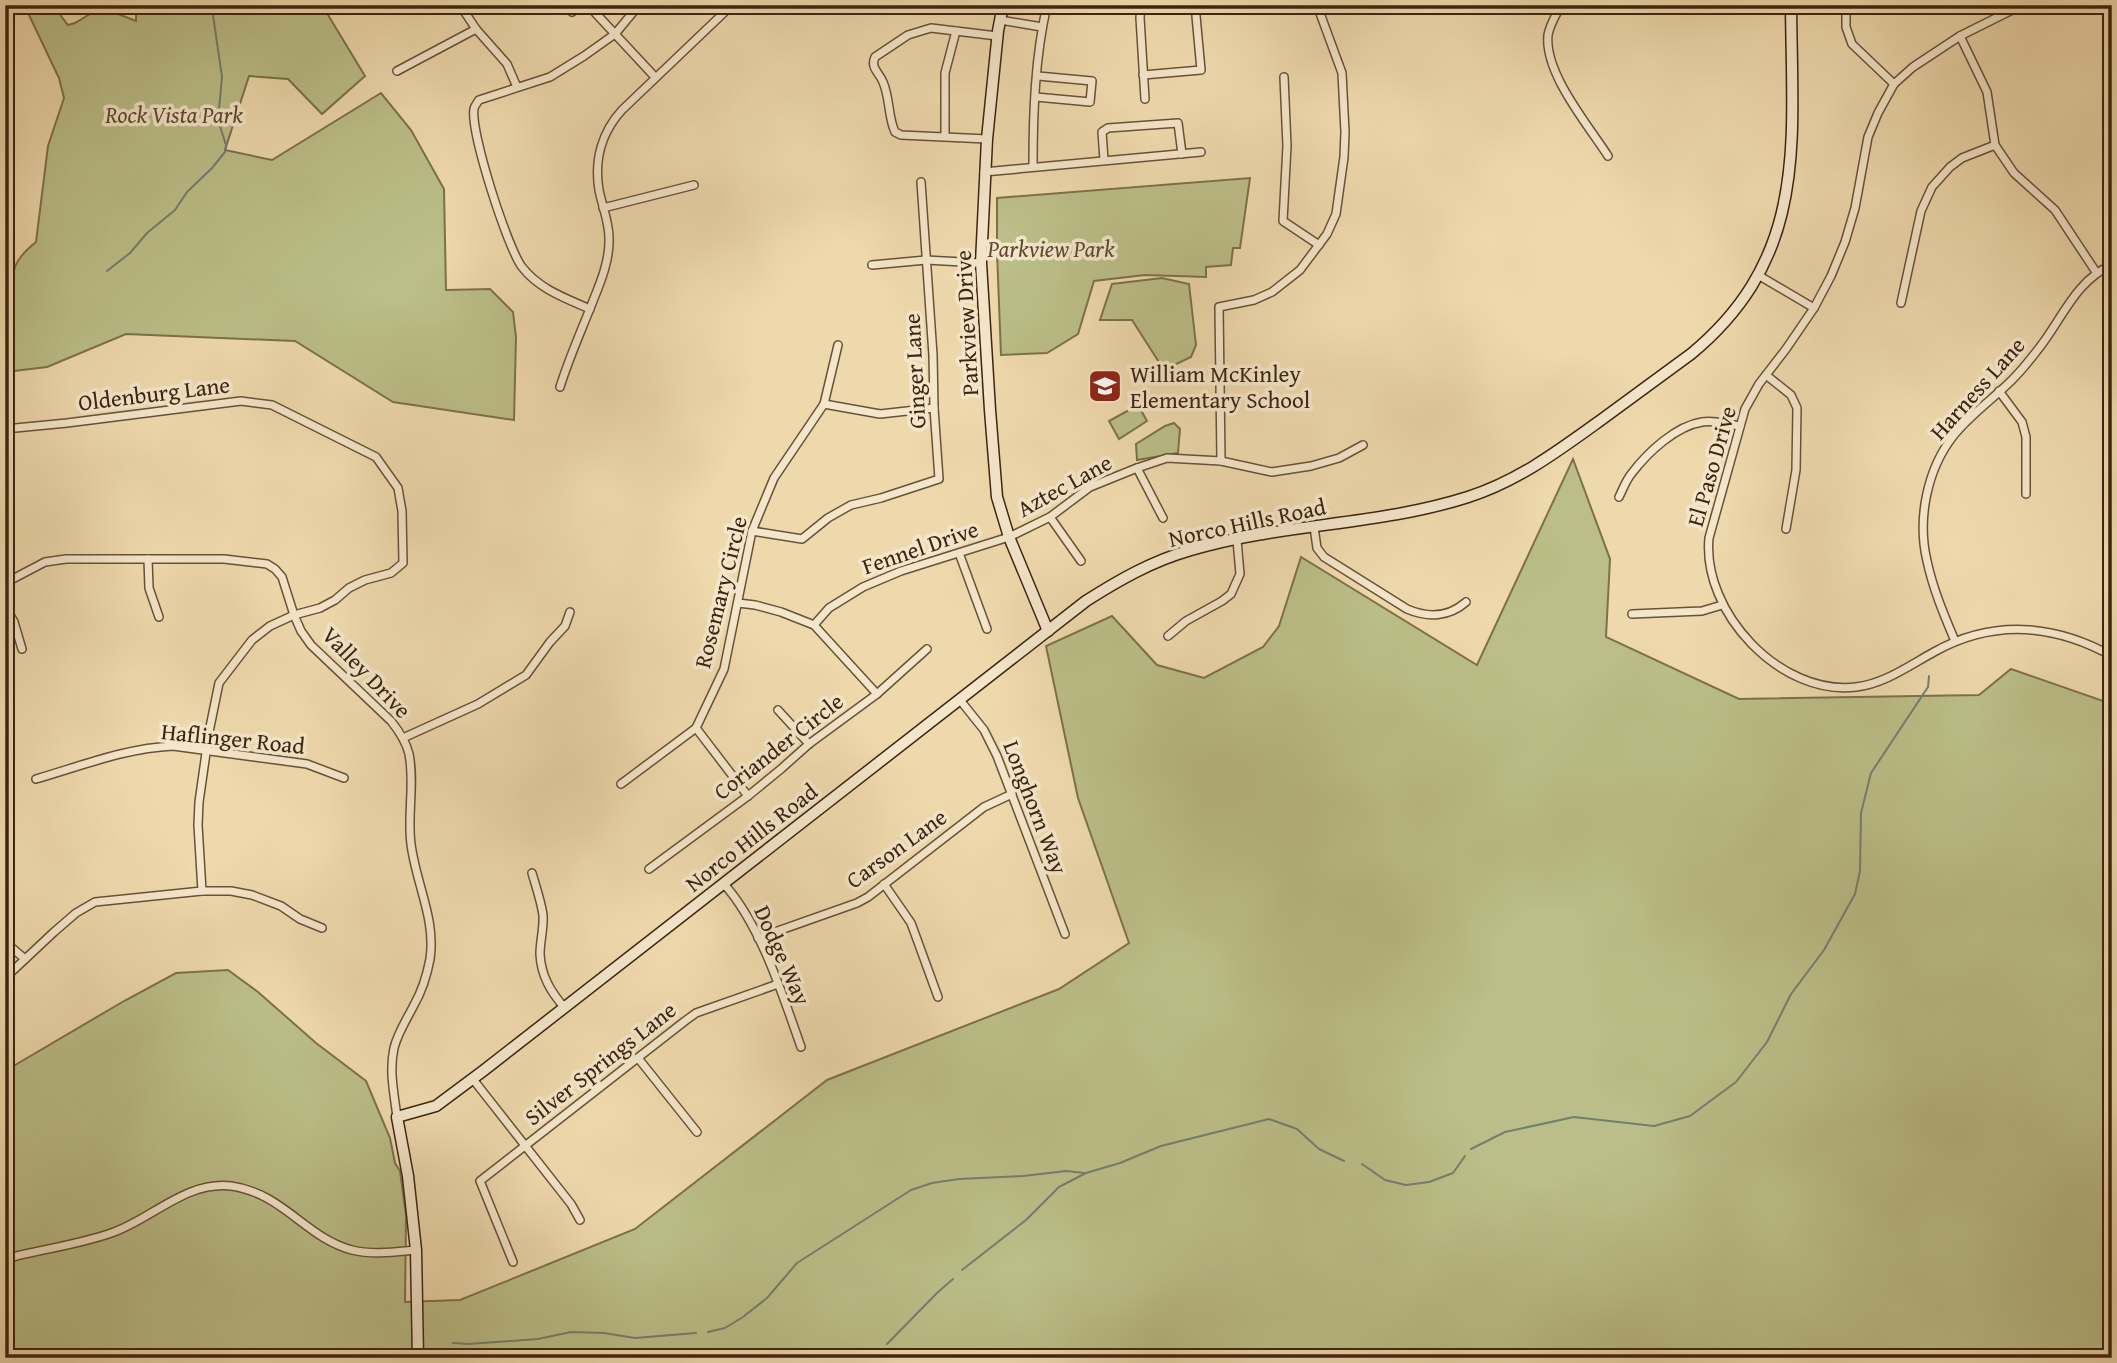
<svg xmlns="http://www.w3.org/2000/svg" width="2117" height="1363" font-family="'Gentium Book Plus',serif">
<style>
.green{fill:#bbbe88;stroke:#7c714c;stroke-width:2}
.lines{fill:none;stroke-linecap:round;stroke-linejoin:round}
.stream{stroke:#747e6f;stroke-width:2}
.street-casing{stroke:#695137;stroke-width:10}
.secondary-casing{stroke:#3d2410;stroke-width:13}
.street{stroke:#f4e6ca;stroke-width:7}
.secondary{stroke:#f4e6ca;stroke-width:10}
.labels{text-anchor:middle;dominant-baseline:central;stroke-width:7;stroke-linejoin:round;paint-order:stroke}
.park-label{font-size:23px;font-style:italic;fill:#5c4a2e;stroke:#f4e6ca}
.street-label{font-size:23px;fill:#3d2410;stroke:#f4e6ca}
.poi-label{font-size:23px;fill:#3d2410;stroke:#f4e6ca;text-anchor:start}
</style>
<rect width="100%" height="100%" fill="#eed9ad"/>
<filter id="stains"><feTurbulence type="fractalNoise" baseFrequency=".00286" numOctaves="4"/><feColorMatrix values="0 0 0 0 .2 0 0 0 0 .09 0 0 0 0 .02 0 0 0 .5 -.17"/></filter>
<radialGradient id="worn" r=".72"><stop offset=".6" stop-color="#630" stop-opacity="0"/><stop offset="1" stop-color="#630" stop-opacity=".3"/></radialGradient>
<g class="green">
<path d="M30 5H59L61 16 68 25 75 23 98 9 113 12 136 21V5H322L365 76 322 114 288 79 249 76 225 150 272 160 381 93 411 130 444 189 446 290 490 289 513 312 516 337 514 420 393 402 295 341 126 334 47 367 5 372V308L12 302C12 271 11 262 36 242L48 146 64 98 59 78 29 15Z"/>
<path d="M1250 178 1240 248H1233L1231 265 1206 267V277L1145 275 1094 281 1078 334 1047 353 1001 355 997 252V198Z"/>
<path d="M1162 278 1189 284 1196 345 1191 357 1164 370 1132 320H1100L1112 284Z"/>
<path d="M1138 405 1147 421 1119 439 1109 421Z"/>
<path d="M1174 423 1180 429 1178 453 1137 460 1136 444 1165 426Z"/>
<path d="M1573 459 1610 559 1606 637 1739 699 1979 695 2011 669 2109 703 2112 706V1358H5V1071L124 1001 176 973 228 970 258 992 316 1043 366 1081 390 1138 395 1163 400 1171 406 1215 405 1302 460 1300 635 1229 827 1080 1059 989 1129 943 1078 798 1046 646 1112 616 1157 665 1204 678 1263 647 1279 626 1301 557 1477 665Z"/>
</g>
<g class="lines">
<g class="stream">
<path d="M107 271 130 253 147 233 175 210 187 192 212 168 225 152 226 145 218 120 222 77 213 15"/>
<path d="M1471 1149 1505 1132 1574 1117 1654 1126 1690 1116 1736 1082 1767 1042 1791 994 1824 950 1855 894 1860 871 1861 813 1871 773 1928 687 1929 676"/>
<path d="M1362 1164 1385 1180 1406 1185 1429 1182 1453 1173 1465 1156"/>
<path d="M962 1270 1026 1220 1059 1187 1086 1173 1120 1163 1161 1146 1269 1119 1297 1129 1319 1149 1344 1161"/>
<path d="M708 1332 725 1328 743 1317 767 1298 797 1263 911 1190 932 1183 959 1179 1023 1176 1066 1171 1084 1173"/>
<path d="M453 1343 468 1344 538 1339 571 1332 604 1333 635 1338 696 1333"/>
<path d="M887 1344 937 1293 953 1279"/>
<path d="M873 1358 877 1354"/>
</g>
<g class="street-casing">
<g id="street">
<path d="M460 5 476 29 507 64 517 87"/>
<path d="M566 5 572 12 583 5"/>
<path d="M588 5 655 77"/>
<path d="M1141 5 1140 18 1145 99"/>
<path d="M1561 5C1556 15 1550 24 1548 35 1544 73 1588 125 1608 156"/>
<path d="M1846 5V27L1852 44 1894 84"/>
<path d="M2022 5 1960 36 1913 67 1894 84 1878 113 1868 137 1855 208 1845 242 1831 276 1814 308 1786 349 1759 384 1745 409 1709 538C1702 612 1780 696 1856 687 1884 684 1910 665 1934 652 1993 619 2054 624 2112 656"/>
<path d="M1000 20 1042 27"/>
<path d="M1960 36 1987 92 1995 145 2014 173 2055 210 2096 272"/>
<path d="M397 71 476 29"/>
<path d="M1143 75 1201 70 1195 5"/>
<path d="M1284 77 1287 146 1283 221 1319 245"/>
<path d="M1036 97 1090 102 1092 81 1038 76"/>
<path d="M2107 105 2112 104"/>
<path d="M945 136V73L956 31"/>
<path d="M987 139 901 135 895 132C888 117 890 98 883 82 879 72 870 68 875 57L908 35 931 28 997 36"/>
<path d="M1104 160 1102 132 1108 128 1178 123 1182 154"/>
<path d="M1033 166C1033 113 1035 57 1047 5"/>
<path d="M984 172 1201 152"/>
<path d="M603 208 694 185"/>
<path d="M872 265 926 260 981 263"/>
<path d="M1758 275 1814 308"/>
<path d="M1901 303 1921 211 1932 187 1950 167 1962 158 1995 145"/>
<path d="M590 309C565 298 539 289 522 267 508 249 470 132 474 109 474 107 477 103 479 100L550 77 584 56 615 34 639 5"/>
<path d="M1766 375 1791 395 1797 408 1796 470 1786 529"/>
<path d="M560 387C568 361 579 336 589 311 598 288 610 263 609 238 609 221 602 206 599 190 594 160 602 132 622 110L732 5"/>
<path d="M1999 391 2022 422 2026 437V494"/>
<path d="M824 404 880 414 934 408"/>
<path d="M5 429 67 423 241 401 272 405 376 457 398 488 402 511 403 563 391 573 365 580 349 588 335 600 320 608 294 615 270 626 252 640 219 683 209 732 199 802 198 825 202 891"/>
<path d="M1221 461 1219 307 1254 300 1272 292 1300 270 1327 234 1336 214 1344 157 1345 132 1342 73 1317 5"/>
<path d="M1137 468 1163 518"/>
<path d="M1619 497C1623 489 1626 480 1632 473 1648 452 1676 426 1702 422 1714 420 1728 424 1740 426"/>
<path d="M1050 517 1081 561"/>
<path d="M1314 527 1317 548 1324 557 1407 609C1428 618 1449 617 1466 602"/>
<path d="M752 531 802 539 828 518 851 505 881 498 939 479 934 408 933 355 921 182"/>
<path d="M959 553 987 629"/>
<path d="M148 559 149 588 159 617"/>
<path d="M5 583 45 562 66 559H224L267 564 275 569 282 577 294 615 301 631 311 645 391 721C399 731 406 741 409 754 415 784 407 814 411 844 416 884 436 919 430 959 427 975 422 991 414 1005 407 1019 398 1032 394 1048 389 1071 394 1093 397 1117"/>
<path d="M738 603 755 605 781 612 814 625 877 694"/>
<path d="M5 606 14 622 22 649"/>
<path d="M1632 614 1702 611 1722 605"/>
<path d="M814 625 829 608 863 587 901 571 1009 537 1050 517 1090 487 1137 468 1167 458 1221 461 1272 472 1311 466 1339 458 1363 445"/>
<path d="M1168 636 1186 621 1222 601 1231 594 1240 574 1237 540"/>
<path d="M1955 641C1944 615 1933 589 1927 561 1917 519 1927 469 1954 435 1971 414 1993 399 2012 380 2021 371 2029 361 2036 352 2061 322 2075 280 2112 265"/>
<path d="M960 700 984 730 997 756 1065 934"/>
<path d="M778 710 809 744"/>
<path d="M696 728 748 796"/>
<path d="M403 738 478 704 526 675 550 642 565 626 570 612"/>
<path d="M36 779C81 766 126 748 173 746L307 764 344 778"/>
<path d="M621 784 696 728 724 669 752 531 774 478 824 404 838 345"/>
<path d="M649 869 748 796 781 769 809 744 877 694 927 649"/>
<path d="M532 873C536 887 541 901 543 915 544 928 540 941 540 954 541 975 550 991 564 1007"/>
<path d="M723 883C760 923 783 996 801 1047"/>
<path d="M884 884 911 923 938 997"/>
<path d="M758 938 857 903 868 897 984 807 1012 794"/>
<path d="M5 942 25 959"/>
<path d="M5 978 54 932 76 913 95 902 202 891H231L252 895 281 906 300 919 322 928"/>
<path d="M638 1058 697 1132"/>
<path d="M472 1078 571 1204 580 1220"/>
<path d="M5 1259C41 1249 79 1245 114 1232 153 1218 186 1181 231 1186 283 1193 306 1238 352 1250 373 1255 394 1252 416 1250"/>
<path d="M513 1262 480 1181 685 1021 696 1013 778 984"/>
</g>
</g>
<g class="secondary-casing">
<g id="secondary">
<path d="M1003 5 998 31 987 139 981 263 990 410 997 497 1009 537 1048 631"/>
<path d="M418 1358 416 1250 408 1176 397 1117 436 1106 483 1071 1086 601C1119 580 1152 561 1191 550 1281 523 1378 526 1468 497 1518 481 1558 451 1601 420 1631 398 1661 376 1691 354 1809 256 1792 144 1791 5"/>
</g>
</g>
<use href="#street" class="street"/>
<use href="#secondary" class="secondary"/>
</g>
<defs>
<g id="school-square" transform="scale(1.75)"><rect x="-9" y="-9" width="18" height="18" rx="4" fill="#8f2418" stroke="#f4e6ca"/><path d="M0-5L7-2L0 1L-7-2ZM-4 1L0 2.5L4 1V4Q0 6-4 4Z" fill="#fff"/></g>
</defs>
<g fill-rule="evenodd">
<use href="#school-square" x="1105" y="386"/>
</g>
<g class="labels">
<g class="park-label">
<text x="174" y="114">Rock Vista Park</text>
<text x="1051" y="248">Parkview Park</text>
</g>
<g class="street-label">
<text transform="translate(966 323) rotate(-93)">Parkview Drive</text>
<text transform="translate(914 371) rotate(-93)">Ginger Lane</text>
<text transform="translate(1977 388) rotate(-48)">Harness Lane</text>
<text transform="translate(154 393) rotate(-7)">Oldenburg Lane</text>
<text transform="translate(1711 466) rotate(-74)">El Paso Drive</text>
<text transform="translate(1064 485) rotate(-29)">Aztec Lane</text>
<text transform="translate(1247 522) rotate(-12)">Norco Hills Road</text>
<text transform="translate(920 547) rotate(-19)">Fennel Drive</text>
<text transform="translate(720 592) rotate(-76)">Rosemary Circle</text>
<text transform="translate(367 672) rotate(46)">Valley Drive</text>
<text transform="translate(233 738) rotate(6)">Haflinger Road</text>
<text transform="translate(778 746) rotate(-38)">Coriander Circle</text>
<text transform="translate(1036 807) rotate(69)">Longhorn Way</text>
<text transform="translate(751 837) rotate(-38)">Norco Hills Road</text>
<text transform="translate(896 848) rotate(-36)">Carson Lane</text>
<text transform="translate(783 955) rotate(66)">Dodge Way</text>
<text transform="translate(600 1063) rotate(-38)">Silver Springs Lane</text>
</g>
<g class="poi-label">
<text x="1130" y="373">William McKinley<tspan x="1130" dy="26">Elementary School</tspan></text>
</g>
</g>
<rect width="2117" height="1363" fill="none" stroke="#eed9ad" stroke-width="28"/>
<rect x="7" y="7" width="2103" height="1349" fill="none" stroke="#3d2410" stroke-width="3.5"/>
<rect x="14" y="14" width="2089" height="1335" fill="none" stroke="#3d2410" stroke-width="2"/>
<rect width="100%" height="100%" filter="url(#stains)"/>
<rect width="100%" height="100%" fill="url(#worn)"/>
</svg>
